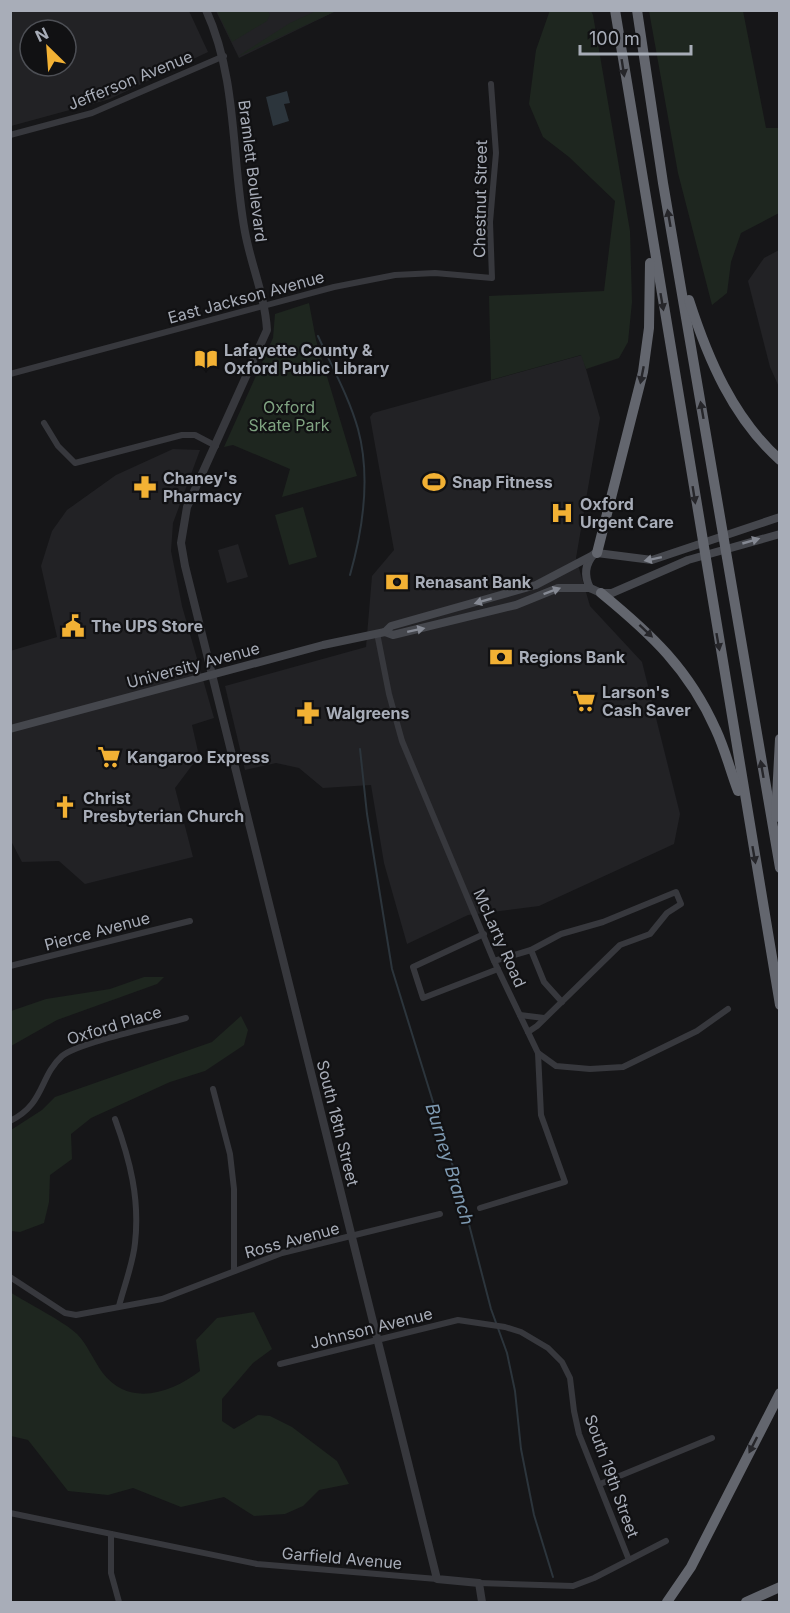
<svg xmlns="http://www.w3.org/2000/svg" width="790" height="1613" font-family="Inter,sans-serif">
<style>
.built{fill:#222225;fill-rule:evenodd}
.green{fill:#1e261f}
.water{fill:#2c353c}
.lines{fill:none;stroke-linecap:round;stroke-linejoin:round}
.stream{stroke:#2c353c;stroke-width:2}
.minor{stroke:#37383d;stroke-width:6}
.tertiary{stroke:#37383d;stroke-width:8}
.secondary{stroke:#45474d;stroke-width:8}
.motorway{stroke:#63666e;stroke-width:10}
.oneway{fill:#26262a}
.oneway2{fill:#858993}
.labels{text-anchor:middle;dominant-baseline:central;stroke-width:4.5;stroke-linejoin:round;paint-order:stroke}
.street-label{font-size:16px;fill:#a8adb8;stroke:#111113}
.poi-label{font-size:16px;font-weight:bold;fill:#a8adb8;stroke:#111113;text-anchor:start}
.park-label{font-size:16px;fill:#7fa381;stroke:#111113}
.water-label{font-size:18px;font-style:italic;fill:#7f9bb3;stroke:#111113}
</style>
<rect width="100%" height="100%" fill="#161618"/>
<g class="built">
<path d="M10 11H189L208 52 110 99 11 126ZM30 30H66V66H30Z"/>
<path d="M216 11H336L239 58Z"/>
<path d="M779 250V387L770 367 748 281 764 258Z"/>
<path d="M582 355 600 418 576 558 590 606 642 662 680 814 674 844 539 906 468 915 407 944 384 863 371 785 323 788 299 768 276 763 245 770 225 686 366 647 372 576 394 550 370 417 373 413Z"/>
<path d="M173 449 200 450 173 523 171 551 182 606 214 718 192 725 199 756 175 788 193 857 85 884 59 861 22 862 11 841 10 651 57 637 41 566 52 531 67 510 116 475Z"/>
<path d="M238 544 248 577 227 583 218 550Z"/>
</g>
<g class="green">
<path d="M550 10 591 11 593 15 630 231 632 302 628 342 619 358 586 369 581 355 491 380 489 296 604 291 615 201 569 157 543 137 529 104 536 50Z"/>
<path d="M217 11H268L270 15 267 21 232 42Z"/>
<path d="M316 11H336L237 57 290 23Z"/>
<path d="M649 11H743L766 128H779V213L741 233 731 262 727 293 712 305 678 173Z"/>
<path d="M309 303 316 340 357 476 282 497 290 469 233 445 224 447 273 338 275 314Z"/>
<path d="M303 507 317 557 289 565 275 515Z"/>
<path d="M144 977H164L157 984 57 1020 11 1046V1011L46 999 110 989Z"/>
<path d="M241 1016 248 1030 244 1045 205 1071 170 1082 91 1118 71 1134 72 1159 50 1175 49 1202 44 1223 20 1232 11 1231V1130L42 1110 55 1097 212 1042Z"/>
<path d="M10 1292C27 1303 65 1322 77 1334 87 1344 94 1361 102 1372 129 1408 171 1393 200 1371L196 1340 217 1318 254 1312 272 1349 253 1363 222 1399V1421L234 1429 258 1415 270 1416 292 1427 337 1461 349 1484 319 1490 303 1506 285 1514 254 1516 224 1497 181 1507 133 1488 108 1495 68 1491 28 1440 11 1436Z"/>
</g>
<path class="water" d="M287 91 290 103 284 104 289 121 273 126 266 97Z"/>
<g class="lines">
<g class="stream">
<path d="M318 336C332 367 349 397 358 429 371 477 363 529 350 575"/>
<path d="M360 749 367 814 392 969 459 1186 491 1309 507 1353 515 1391 521 1449 534 1515 553 1577"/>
</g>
<g class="minor">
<path d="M10 135 92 113 224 56"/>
<path d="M10 374 334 287 395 275 435 273 492 278 490 222 496 153 491 84"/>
<path d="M44 423 58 446 75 463 182 435H195L216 446"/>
<path d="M377 633 389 694 402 741 494 961 538 1053 556 1066 590 1069 623 1067 697 1031 728 1009"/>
<path d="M484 934 413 967 423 998 498 969"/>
<path d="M531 950 544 982 562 1002"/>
<path d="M494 961 531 950 561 934 603 922 676 892 681 904 667 913 650 934 620 945 537 1026 528 1032"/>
<path d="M10 966 190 921"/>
<path d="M520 1015 544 1018"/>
<path d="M213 1089 230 1154 234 1189V1271"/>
<path d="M115 1119C130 1160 140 1199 135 1243 133 1264 124 1286 119 1306"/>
<path d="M10 1121C45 1104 39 1077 62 1056 77 1043 161 1025 186 1018"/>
<path d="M480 1208 565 1182 541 1115 538 1053"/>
<path d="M10 1277 65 1313 76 1315 162 1299 282 1253 440 1214"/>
<path d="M280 1364 458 1320 505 1327 521 1332 548 1348 562 1362 570 1378 574 1411 579 1434 629 1560"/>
<path d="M600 1484 712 1438"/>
<path d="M10 1513 257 1564 437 1579"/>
<path d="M111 1534V1573L119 1602"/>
<path d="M479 1583 573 1586 594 1578 666 1541"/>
</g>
<path class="tertiary" d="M206 10C238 80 231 157 245 232 251 265 265 296 267 330L187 507 181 543 185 566 437 1579 479 1583 482 1602"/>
<g class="secondary">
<path d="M590 588C584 576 585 564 594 554"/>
<path d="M385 632 393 635 516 605 558 588H590L601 593H612L688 560 780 534"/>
<path d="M10 729 323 645 385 632 391 626 536 585 597 553 652 560 780 517"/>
</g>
<g class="motorway">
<path d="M615 10 780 1005"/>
<path d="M637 10 663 183 780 868"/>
<path d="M689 300C708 359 733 418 780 460"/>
<path d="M597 553 643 372 649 328 650 263"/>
<path d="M601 593C651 634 689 669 716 730 725 749 730 770 738 791"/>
<path d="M776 817 780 739"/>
<path d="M667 1602 691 1567 780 1393"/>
<path d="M746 1602 780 1587"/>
</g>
</g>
<defs><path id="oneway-solid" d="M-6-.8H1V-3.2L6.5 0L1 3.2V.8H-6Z" transform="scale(1.5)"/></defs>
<g class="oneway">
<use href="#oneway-solid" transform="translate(623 68) rotate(81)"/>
<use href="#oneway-solid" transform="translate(669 218) rotate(-100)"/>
<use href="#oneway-solid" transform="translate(662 302) rotate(80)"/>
<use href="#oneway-solid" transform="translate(642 375) rotate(101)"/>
<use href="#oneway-solid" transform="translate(702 410) rotate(-100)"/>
<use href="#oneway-solid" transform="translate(694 495) rotate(81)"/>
<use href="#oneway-solid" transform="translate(646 631) rotate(43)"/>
<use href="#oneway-solid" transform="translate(718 642) rotate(80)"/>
<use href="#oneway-solid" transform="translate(762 769) rotate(-100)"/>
<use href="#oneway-solid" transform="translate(754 855) rotate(80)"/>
<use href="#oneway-solid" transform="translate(753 1445) rotate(117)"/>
</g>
<g class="oneway2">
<use href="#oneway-solid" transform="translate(751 541) rotate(-16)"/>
<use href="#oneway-solid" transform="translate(653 559) rotate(168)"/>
<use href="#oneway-solid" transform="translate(552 591) rotate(-20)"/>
<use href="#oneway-solid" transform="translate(483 601) rotate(164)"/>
<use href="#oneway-solid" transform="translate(416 630) rotate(-12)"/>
</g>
<defs>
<g id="library-bare" transform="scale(1.8)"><path d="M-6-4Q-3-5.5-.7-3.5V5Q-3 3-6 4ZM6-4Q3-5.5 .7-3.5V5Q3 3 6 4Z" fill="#f2b134" stroke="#111113" stroke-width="2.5" paint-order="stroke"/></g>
<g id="stadium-bare" transform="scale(1.8)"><path d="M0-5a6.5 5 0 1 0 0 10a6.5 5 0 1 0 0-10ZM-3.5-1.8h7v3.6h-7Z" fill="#f2b134" stroke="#111113" stroke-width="2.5" paint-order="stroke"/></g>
<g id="pharmacy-bare" transform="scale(1.8)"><path d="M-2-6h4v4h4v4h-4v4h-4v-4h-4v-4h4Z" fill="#f2b134" stroke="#111113" stroke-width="2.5" paint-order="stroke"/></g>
<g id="hospital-bare" transform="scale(1.8)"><path d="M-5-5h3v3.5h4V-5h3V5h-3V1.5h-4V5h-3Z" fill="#f2b134" stroke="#111113" stroke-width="2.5" paint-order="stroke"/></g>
<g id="bank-bare" transform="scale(1.8)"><path d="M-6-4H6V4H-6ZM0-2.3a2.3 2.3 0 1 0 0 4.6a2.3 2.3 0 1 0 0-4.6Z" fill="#f2b134" stroke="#111113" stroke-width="2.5" paint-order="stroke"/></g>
<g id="civic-bare" transform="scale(1.8)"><path d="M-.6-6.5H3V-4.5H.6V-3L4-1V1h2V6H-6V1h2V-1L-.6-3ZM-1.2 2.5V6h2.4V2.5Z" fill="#f2b134" stroke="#111113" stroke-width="2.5" paint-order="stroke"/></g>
<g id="supermarket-bare" transform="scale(1.8)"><path d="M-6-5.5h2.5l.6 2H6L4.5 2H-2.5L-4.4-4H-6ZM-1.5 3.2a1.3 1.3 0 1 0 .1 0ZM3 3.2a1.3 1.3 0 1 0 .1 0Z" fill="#f2b134" stroke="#111113" stroke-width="2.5" paint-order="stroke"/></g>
<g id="church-bare" transform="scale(1.8)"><path d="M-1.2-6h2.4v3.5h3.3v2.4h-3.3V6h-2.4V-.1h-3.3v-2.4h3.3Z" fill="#f2b134" stroke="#111113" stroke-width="2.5" paint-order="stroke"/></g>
</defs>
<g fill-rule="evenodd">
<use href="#library-bare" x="206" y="359"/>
<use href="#stadium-bare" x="434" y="482"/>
<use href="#pharmacy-bare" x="145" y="487"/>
<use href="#hospital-bare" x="562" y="513"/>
<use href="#bank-bare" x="397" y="582"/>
<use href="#civic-bare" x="73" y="626"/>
<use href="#bank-bare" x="501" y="657"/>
<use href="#supermarket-bare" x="584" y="701"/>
<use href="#pharmacy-bare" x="308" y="713"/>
<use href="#supermarket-bare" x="109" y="757"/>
<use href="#church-bare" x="65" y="807"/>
</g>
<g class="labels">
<g class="street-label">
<text transform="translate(130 80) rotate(-22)">Jefferson Avenue</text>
<text transform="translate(253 171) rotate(83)">Bramlett Boulevard</text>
<text transform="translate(480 199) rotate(-89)">Chestnut Street</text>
<text transform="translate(246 297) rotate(-15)">East Jackson Avenue</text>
<text transform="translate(193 665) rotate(-15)">University Avenue</text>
<text transform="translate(97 931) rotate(-15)">Pierce Avenue</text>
<text transform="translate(500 938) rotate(66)">McLarty Road</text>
<text transform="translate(114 1025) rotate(-17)">Oxford Place</text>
<text transform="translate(338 1123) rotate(76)">South 18th Street</text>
<text transform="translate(292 1240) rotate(-15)">Ross Avenue</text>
<text transform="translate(371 1328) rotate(-14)">Johnson Avenue</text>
<text transform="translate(612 1476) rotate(70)">South 19th Street</text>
<text transform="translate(342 1558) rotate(5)">Garfield Avenue</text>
</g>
<g class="poi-label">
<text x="224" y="350">Lafayette County &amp;<tspan x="224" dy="18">Oxford Public Library</tspan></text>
<text x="163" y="478">Chaney's<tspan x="163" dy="18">Pharmacy</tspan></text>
<text x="452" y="482">Snap Fitness</text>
<text x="580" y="504">Oxford<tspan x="580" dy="18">Urgent Care</tspan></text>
<text x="415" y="582">Renasant Bank</text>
<text x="91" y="626">The UPS Store</text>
<text x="519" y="657">Regions Bank</text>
<text x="602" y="692">Larson's<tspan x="602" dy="18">Cash Saver</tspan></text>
<text x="326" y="713">Walgreens</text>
<text x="127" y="757">Kangaroo Express</text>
<text x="83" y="798">Christ<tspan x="83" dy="18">Presbyterian Church</tspan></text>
</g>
<g class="park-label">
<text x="289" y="407">Oxford<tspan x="289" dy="18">Skate Park</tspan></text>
</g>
<g class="water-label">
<text transform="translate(450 1164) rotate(73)">Burney Branch</text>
</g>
</g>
<rect width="790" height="1613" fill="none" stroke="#a8adb8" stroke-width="24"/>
<g transform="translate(48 48) rotate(335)"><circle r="28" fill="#111113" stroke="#4d4f55" stroke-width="1.5"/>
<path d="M0-4.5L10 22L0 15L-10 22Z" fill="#f2b134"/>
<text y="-9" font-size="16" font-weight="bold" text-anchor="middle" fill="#a8adb8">N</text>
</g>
<path d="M580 45v9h111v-9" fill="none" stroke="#a8adb8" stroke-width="3"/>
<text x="589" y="45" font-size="18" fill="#a8adb8" stroke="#111113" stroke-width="4.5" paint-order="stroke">100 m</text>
</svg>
